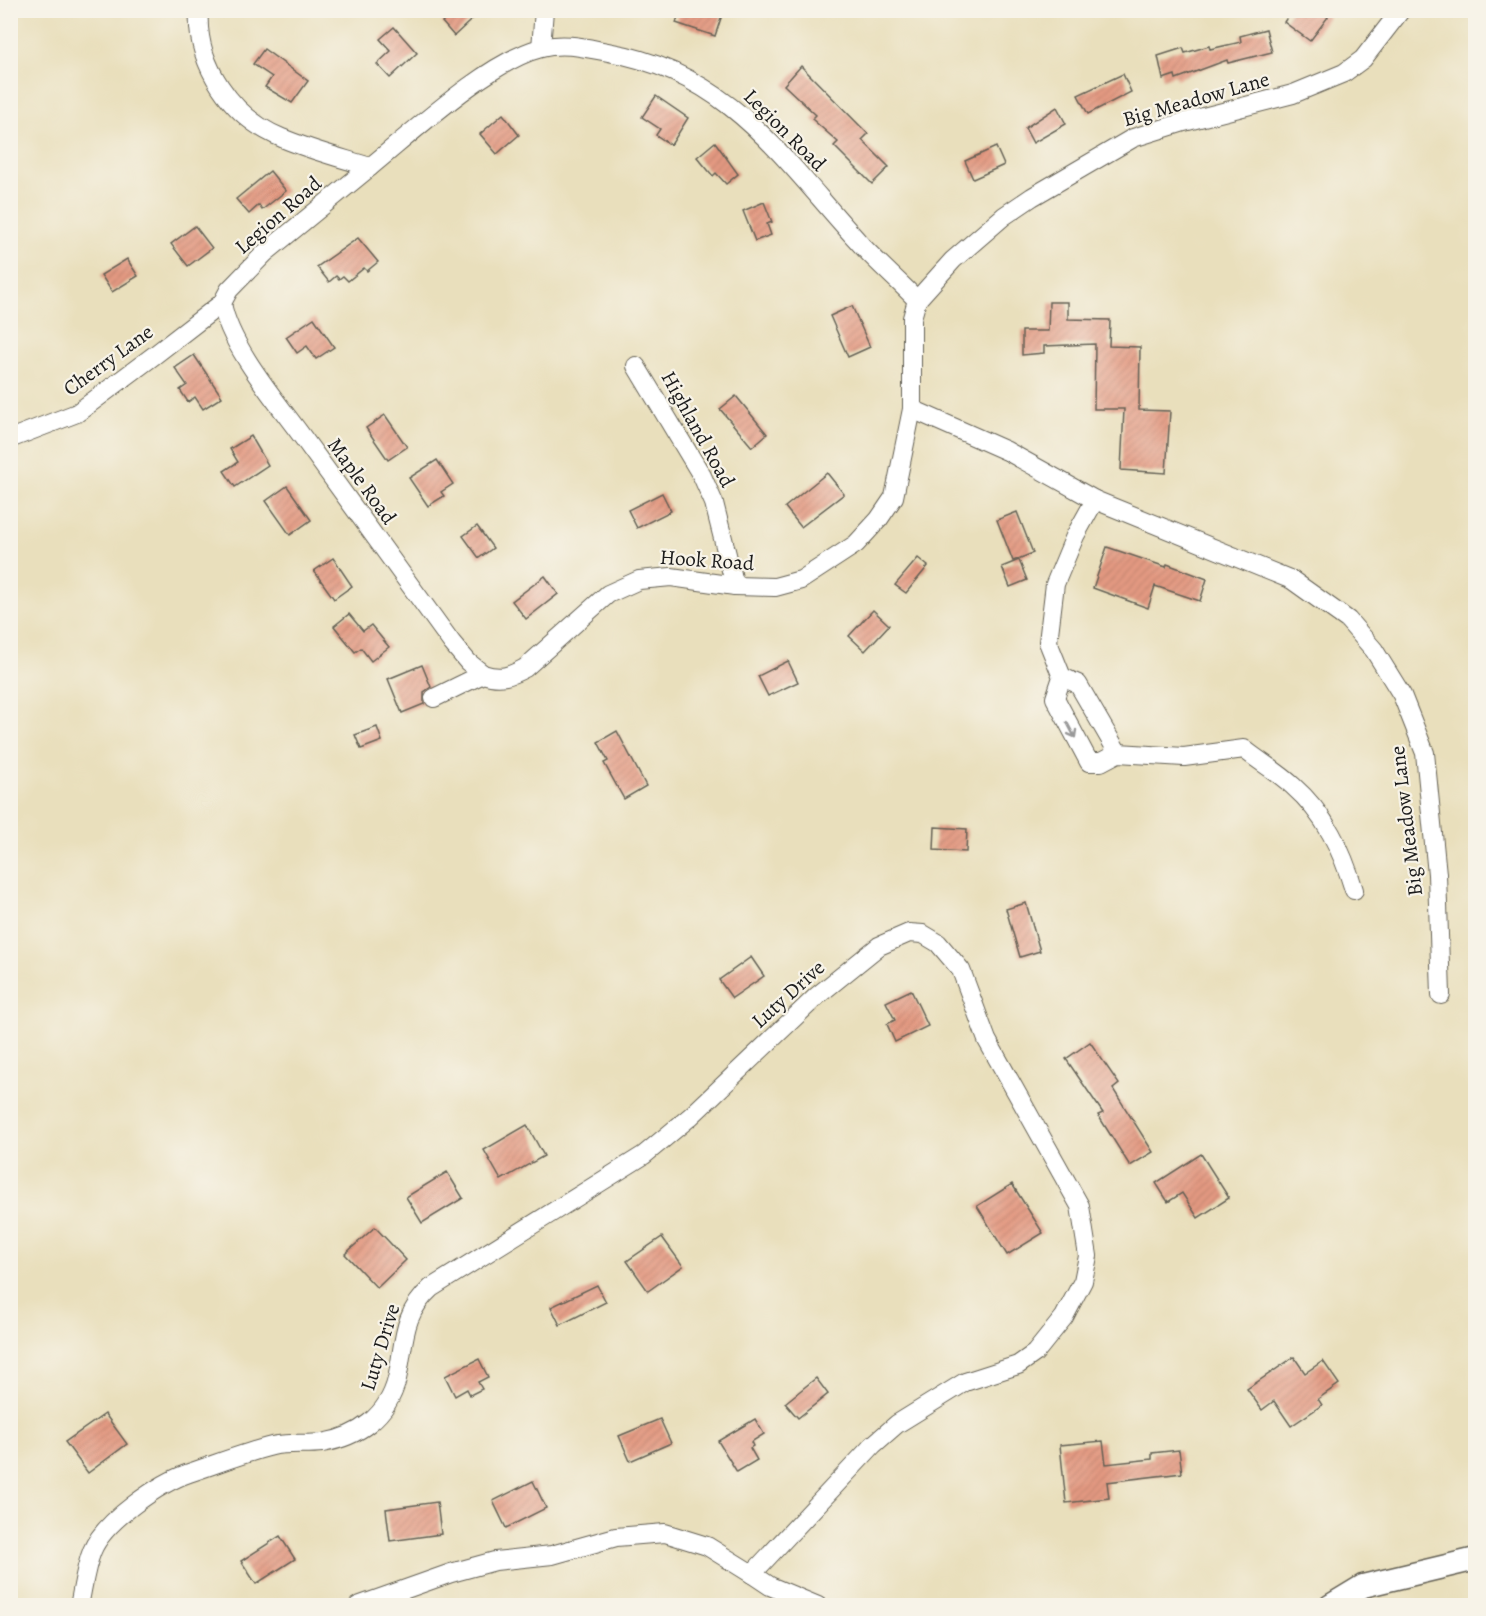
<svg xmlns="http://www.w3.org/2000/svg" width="1486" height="1616" font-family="Alegreya,serif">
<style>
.building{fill:url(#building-hatch)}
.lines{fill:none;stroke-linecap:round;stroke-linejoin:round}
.minor-casing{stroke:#646054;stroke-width:20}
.tertiary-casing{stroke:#646054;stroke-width:25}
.minor{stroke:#fff;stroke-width:18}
.tertiary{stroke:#fff;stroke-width:22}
.oneway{stroke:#999}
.labels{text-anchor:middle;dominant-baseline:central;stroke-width:4.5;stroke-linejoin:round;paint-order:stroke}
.street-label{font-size:21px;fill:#1c1c1c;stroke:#f7f3e8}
</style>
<defs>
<pattern id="building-hatch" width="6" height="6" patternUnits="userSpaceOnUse" patternTransform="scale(1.5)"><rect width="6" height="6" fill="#e39981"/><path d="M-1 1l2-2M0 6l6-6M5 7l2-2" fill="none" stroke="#c2836f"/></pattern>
</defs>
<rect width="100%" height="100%" fill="#f7f3e8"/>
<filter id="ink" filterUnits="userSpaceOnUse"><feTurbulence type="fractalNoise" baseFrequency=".0167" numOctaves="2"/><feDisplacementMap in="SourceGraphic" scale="12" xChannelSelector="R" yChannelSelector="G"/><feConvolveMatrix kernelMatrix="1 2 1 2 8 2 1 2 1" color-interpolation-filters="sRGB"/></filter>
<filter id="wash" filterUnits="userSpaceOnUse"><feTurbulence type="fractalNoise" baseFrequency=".008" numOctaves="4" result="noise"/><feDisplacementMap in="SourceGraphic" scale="24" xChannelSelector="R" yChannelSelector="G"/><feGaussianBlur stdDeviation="1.35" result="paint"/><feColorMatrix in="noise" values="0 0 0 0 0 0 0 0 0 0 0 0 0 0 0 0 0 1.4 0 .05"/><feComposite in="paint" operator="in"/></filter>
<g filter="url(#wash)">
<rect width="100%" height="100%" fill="#e9dfbc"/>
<g id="blocks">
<g class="building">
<path d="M455 10H482L454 36 442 22Z"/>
<path d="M680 10H709L722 15 715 36 676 23Z"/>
<path d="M1292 10H1319L1328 17 1310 41 1284 22Z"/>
<path d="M394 27 417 53 390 78 377 64 391 51 380 39Z"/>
<path d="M1266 29 1272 52 1228 63 1227 60 1176 79 1175 75 1163 79 1158 56 1183 48 1185 53 1209 46 1210 49 1241 42 1240 36Z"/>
<path d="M264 49 308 81 292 103 265 87 272 77 253 64Z"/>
<path d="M801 66 868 134 862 140 889 167 872 184 834 146 838 142 812 119 816 115 784 85Z"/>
<path d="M1123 74 1131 92 1088 114 1078 95Z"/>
<path d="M656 96 688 118 671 145 656 135 660 129 642 117Z"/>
<path d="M1057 107 1066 124 1033 143 1025 128Z"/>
<path d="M503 114 519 135 497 154 480 134Z"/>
<path d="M715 142 738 174 726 184 716 173 713 176 697 157Z"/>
<path d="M996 147 1004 165 973 179 965 161Z"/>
<path d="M270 171 286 191 262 210 259 205 249 214 236 199Z"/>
<path d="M764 202 772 222 767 224 771 235 755 241 743 211Z"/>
<path d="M195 226 212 248 188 266 171 244Z"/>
<path d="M358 238 378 262 367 271 364 268 348 281 343 276 339 279 336 276 329 282 317 267Z"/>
<path d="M127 259 138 276 112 292 101 275Z"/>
<path d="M1049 302H1068V319L1110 320 1109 346 1140 347 1139 410 1170 411 1166 473 1121 470 1124 409H1094L1095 344 1044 346V353L1022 355V331H1048Z"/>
<path d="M852 306 870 347 848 357 830 316Z"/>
<path d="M314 318 334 347 316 359 307 346 297 353 286 337Z"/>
<path d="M194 355 222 397 203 409 195 397 188 402 180 390 187 385 175 368Z"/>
<path d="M736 396 767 434 752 447 720 409Z"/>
<path d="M385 415 407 447 388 460 366 428Z"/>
<path d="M251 436 268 465 235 487 224 471 238 462 230 449Z"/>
<path d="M437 460 453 484 441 492 444 496 428 506 409 478Z"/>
<path d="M827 473 844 494 801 527 785 507Z"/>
<path d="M287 486 311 520 290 535 266 501Z"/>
<path d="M662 493 671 511 637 528 628 510Z"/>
<path d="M1017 512 1033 553 1013 561 997 520Z"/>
<path d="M477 526 493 548 479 558 463 536Z"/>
<path d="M1107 547 1166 567 1167 564 1207 579 1200 601 1155 586 1148 608 1093 588Z"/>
<path d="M333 558 352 586 334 599 314 571Z"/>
<path d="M918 558 928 566 906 593 895 585Z"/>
<path d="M1019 560 1027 580 1010 587 1002 567Z"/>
<path d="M545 576 558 594 526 619 512 601Z"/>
<path d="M873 610 889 625 865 651 849 636Z"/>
<path d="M349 614 363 631 371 625 389 647 371 661 361 648 355 652 334 626Z"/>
<path d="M788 661 798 682 768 696 758 676Z"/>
<path d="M422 665 431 687 424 692V704L402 713 388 679Z"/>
<path d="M377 727 382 741 361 749 355 735Z"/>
<path d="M617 731 646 786 624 799 604 763 608 761 598 742Z"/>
<path d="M935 827 967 829 966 852 934 850Z"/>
<path d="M1026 903 1040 951 1020 957 1006 909Z"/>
<path d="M751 957 764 976 732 998 719 980Z"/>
<path d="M911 990 928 1026 895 1042 887 1024 895 1020 886 1002Z"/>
<path d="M1090 1042 1119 1084 1113 1089 1153 1152 1130 1166 1098 1115 1103 1113 1066 1059Z"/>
<path d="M527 1125 544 1156 501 1180 484 1150Z"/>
<path d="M1201 1154 1229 1198 1198 1218 1182 1193 1168 1202 1156 1183Z"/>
<path d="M447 1172 463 1198 422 1223 406 1197Z"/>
<path d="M1012 1184 1043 1233 1007 1255 977 1206Z"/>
<path d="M375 1227 406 1260 377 1288 345 1254Z"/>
<path d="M662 1237 683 1266 648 1291 627 1261Z"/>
<path d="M597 1285 606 1302 560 1325 551 1307Z"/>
<path d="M1294 1357 1305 1373 1323 1361 1339 1384 1318 1399 1322 1405 1291 1426 1274 1401 1262 1410 1247 1389Z"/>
<path d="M479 1359 488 1377 478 1382 482 1389 470 1395 467 1389 455 1396 445 1376Z"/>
<path d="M816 1378 828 1394 798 1418 785 1403Z"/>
<path d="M105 1414 127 1444 88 1473 65 1442Z"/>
<path d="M660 1419 671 1443 630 1461 619 1436Z"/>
<path d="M755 1419 764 1434 751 1442 753 1446 750 1448 757 1460 737 1472 718 1441Z"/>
<path d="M1103 1441 1106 1464 1152 1459V1453L1179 1450 1182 1473 1107 1482 1109 1498 1066 1503 1060 1445Z"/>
<path d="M533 1481 546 1508 506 1528 493 1501Z"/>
<path d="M437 1502 441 1534 390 1541 386 1509Z"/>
<path d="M280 1536 295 1559 256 1584 241 1561Z"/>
</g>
</g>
</g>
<g filter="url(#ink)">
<use href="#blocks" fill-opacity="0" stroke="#646054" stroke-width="1.5"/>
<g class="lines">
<g class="minor-casing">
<g id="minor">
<path d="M199 10C195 64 232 118 282 138 310 150 341 158 370 167 413 132 489 61 541 48 564 42 586 48 608 52 728 73 780 155 856 239 874 260 897 279 917 300"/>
<path d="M541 48 544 10"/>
<path d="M222 303C229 346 278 403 304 439 354 507 403 575 452 643L468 662 483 674"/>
<path d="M636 366 702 476 714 503 735 586"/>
<path d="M912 409 1007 451 1095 500 1292 580 1348 620 1374 650 1402 695 1425 753 1437 874 1441 995"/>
<path d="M12 438 77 413 156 354 222 303 229 290 265 253 370 167"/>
<path d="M1095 500 1075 536 1055 584 1048 642 1062 677 1055 698 1089 762H1101L1118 753 1184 757 1244 749C1260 762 1278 772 1293 786 1325 814 1342 850 1354 890"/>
<path d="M1062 677 1078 684 1118 753"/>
<path d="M434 698 483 674C501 680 510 676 525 668L608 594 639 580 671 577 735 586 775 587 801 580 856 544 879 519 894 497 912 409V318L917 300 953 260 1004 216 1032 197 1133 138 1184 122 1293 94 1344 73 1363 59 1401 10"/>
<path d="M752 1574 770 1586 818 1606"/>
<path d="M79 1606C83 1588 85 1568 92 1551 104 1521 160 1483 189 1473 216 1464 244 1453 272 1446 288 1442 305 1445 322 1443 358 1437 388 1416 397 1379 405 1343 401 1315 431 1288L644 1155 691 1116 817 996 879 946 909 933 923 934 938 943 961 970 987 1040 1080 1206 1088 1256 1083 1281 1064 1317 1035 1353 1018 1365 965 1382 897 1424 873 1445 752 1574 707 1546 665 1533 616 1537 552 1555 495 1561 451 1573 358 1606"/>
</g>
</g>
<g class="tertiary-casing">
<path id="tertiary" d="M1330 1606 1363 1586 1476 1559"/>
</g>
<use href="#minor" class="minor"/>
<use href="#tertiary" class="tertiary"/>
</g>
<defs><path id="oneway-shaft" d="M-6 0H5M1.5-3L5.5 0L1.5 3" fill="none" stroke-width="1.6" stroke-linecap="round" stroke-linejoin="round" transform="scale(1.5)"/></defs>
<use class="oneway" href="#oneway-shaft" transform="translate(1071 730) rotate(62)"/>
</g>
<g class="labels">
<g class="street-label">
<text transform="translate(1196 99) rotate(-16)">Big Meadow Lane</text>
<text transform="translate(785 130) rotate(45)">Legion Road</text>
<text transform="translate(278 215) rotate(-41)">Legion Road</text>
<text transform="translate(108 360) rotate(-36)">Cherry Lane</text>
<text transform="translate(698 429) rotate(61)">Highland Road</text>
<text transform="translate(362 481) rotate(54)">Maple Road</text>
<text transform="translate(707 560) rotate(4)">Hook Road</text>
<text transform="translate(1406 821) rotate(-97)">Big Meadow Lane</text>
<text transform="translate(788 994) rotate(-42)">Luty Drive</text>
<text transform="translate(380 1347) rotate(-73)">Luty Drive</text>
</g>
</g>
<rect width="1486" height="1616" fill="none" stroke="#f7f3e8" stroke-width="36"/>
</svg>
